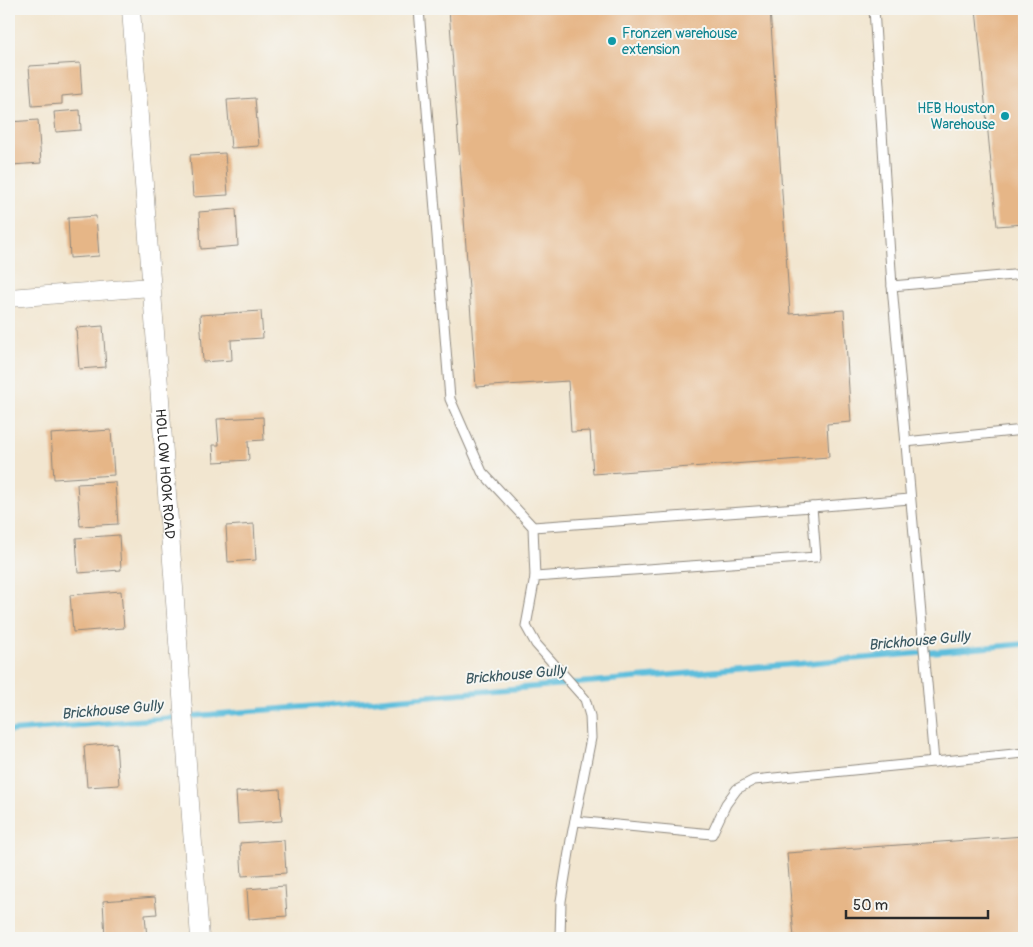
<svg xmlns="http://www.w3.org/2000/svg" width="1033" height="947" font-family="Pangolin,sans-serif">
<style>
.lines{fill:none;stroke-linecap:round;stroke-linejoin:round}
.stream{stroke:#5dbedc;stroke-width:5.5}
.building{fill:#e6b687}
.lane-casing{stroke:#8e887e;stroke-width:11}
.street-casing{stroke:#8e887e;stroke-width:19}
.lane{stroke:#fff;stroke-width:9}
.street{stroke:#fff;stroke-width:18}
.culture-dot{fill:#0f9aa8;stroke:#f6f6f2;stroke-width:2}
.labels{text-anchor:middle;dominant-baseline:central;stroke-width:4;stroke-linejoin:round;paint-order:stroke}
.culture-label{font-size:14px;fill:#0d838f;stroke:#f6f6f2;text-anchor:start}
.street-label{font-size:14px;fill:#2b2b2b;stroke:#f6f6f2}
.water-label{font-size:15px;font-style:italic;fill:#3a5760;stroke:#f6f6f2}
</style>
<rect width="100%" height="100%" fill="#f6f6f2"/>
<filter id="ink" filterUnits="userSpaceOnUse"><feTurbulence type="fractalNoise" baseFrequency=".02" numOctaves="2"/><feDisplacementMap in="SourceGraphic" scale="10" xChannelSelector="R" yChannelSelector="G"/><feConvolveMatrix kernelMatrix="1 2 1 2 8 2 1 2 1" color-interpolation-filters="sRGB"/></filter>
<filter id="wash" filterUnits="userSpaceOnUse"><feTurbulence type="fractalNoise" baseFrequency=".0096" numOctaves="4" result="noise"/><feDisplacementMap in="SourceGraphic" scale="20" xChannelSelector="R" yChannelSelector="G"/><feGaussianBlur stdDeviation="1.12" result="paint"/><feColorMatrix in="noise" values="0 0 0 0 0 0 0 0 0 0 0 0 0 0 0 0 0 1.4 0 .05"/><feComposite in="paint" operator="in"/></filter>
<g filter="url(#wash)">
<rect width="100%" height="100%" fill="#f2e6d0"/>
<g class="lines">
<path class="stream" d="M9 731 327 705 1024 644"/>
</g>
<g id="blocks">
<g class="building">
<path d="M449 9H770L790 314 844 310 851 422 827 424 829 457 593 474 590 431 571 432 568 381 476 387Z"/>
<path d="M976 9H1024V224L997 226Z"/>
<path d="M80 63 82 94 62 96V104L32 106 29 66Z"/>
<path d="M255 98 259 146 231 148 227 100Z"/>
<path d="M80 110 81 130 56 132 54 112Z"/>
<path d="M38 120 41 163 11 165 9 122Z"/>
<path d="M225 153 228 195 193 197 190 155Z"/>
<path d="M236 209 238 246 201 249 199 212Z"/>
<path d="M96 216 99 256 70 258 68 218Z"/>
<path d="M261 311 263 338 231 340 232 360 203 362 200 315Z"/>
<path d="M103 326 106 367 79 369 76 328Z"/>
<path d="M263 417 264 440 248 441 249 460 214 462 213 445H219L217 419Z"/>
<path d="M111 430 114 475 54 479 51 434Z"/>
<path d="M115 482 118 524 80 526 77 484Z"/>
<path d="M254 524 256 560 228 562 226 526Z"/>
<path d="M119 535 121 570 78 573 76 538Z"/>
<path d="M121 591 124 628 73 632 70 595Z"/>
<path d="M116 743 119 785 87 787 84 746Z"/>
<path d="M280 789 282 821 238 824 236 792Z"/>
<path d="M1024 836V938H794L787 853Z"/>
<path d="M284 840 286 873 242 876 240 843Z"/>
<path d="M285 886 287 916 249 919 247 889Z"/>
<path d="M155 897 157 914 145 915 147 938H105L103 901Z"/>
</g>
</g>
</g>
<g filter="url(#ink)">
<use href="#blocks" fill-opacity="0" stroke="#8e887e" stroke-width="1"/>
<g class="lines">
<g class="lane-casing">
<g id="lane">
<path d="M419 9 450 399 482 472 533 527 535 577"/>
<path d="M874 9 892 286 934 762"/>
<path d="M892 286 1024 274"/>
<path d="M905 442 1024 430"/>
<path d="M533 527 812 507 910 499"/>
<path d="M575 821 712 834 726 804 737 789 754 780 1024 753"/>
<path d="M560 938 561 901 571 840 591 738 590 716 585 699 536 644 526 626 535 577 816 557 812 507"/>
</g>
</g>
<g class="street-casing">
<g id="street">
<path id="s1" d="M131 9 200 938"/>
<path d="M9 298 151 287"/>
</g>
</g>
<use href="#lane" class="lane"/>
<use href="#street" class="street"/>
</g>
</g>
<g class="culture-dot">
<circle cx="612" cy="41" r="5"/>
<circle cx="1005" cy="116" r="5"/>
</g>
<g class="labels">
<g class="culture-label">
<text x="622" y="33">Fronzen warehouse<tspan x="622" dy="16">extension</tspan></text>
<text x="995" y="108" text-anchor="end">HEB Houston<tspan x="995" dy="16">Warehouse</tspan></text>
</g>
<g class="street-label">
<text stroke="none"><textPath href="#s1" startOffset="466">HOLLOW HOOK ROAD</textPath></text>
</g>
<g class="water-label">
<text transform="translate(919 641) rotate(-5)">Brickhouse Gully</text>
<text transform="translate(515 675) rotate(-5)">Brickhouse Gully</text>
<text transform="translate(112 710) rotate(-5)">Brickhouse Gully</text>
</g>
</g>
<rect width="1033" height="947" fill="none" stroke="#f6f6f2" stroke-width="30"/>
<path d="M846 910v8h142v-8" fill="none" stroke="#2b2b2b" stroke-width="2.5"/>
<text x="853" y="910" font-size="15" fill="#2b2b2b" stroke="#f6f6f2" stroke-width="4" paint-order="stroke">50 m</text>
</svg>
